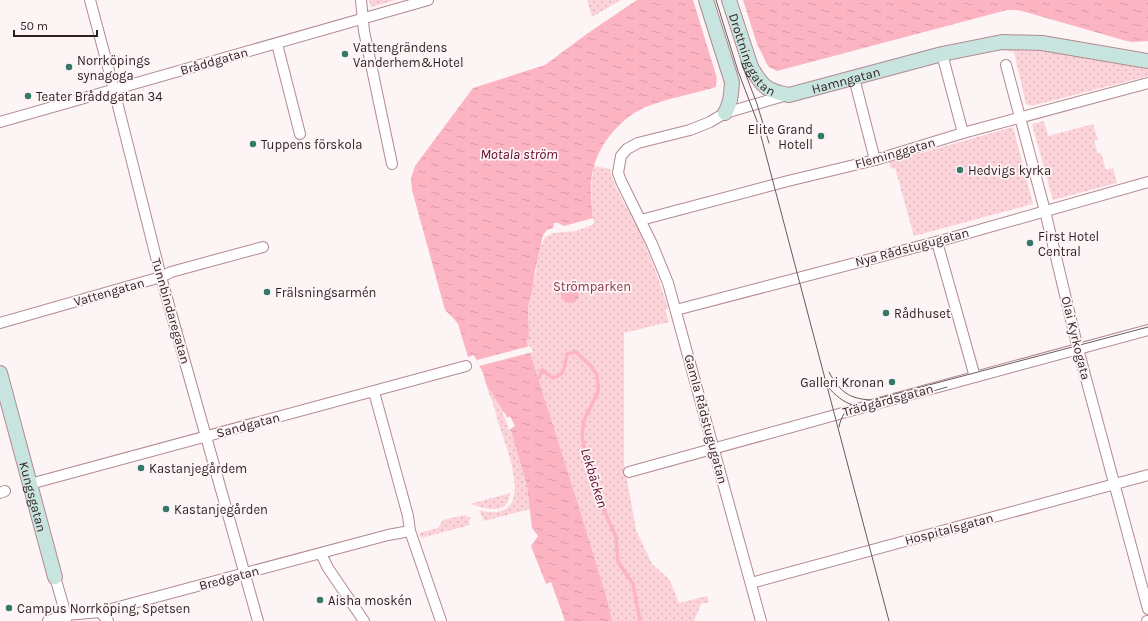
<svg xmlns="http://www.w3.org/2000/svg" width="1148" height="621" font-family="Karla,sans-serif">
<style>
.grass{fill:url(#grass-dots)}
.water{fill:url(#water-ripples)}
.pier{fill:#fdf4f6}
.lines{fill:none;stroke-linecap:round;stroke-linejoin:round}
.stream{stroke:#fcb4c3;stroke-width:3.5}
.street-casing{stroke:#b28a91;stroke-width:12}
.secondary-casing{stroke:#b28a91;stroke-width:16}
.street{stroke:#fff;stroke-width:10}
.secondary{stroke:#c8e4de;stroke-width:14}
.tram{stroke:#695b5d;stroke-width:1}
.poi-dot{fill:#35786b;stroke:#fdf4f6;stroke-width:1.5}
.labels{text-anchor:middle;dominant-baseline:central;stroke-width:3.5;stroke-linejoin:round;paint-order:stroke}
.poi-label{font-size:13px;fill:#2f1f22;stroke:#fdf4f6;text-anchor:start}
.street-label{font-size:13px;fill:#2f1f22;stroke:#fdf4f6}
.park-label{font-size:13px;fill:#89364c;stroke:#fdf4f6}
.water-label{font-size:14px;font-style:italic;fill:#5a0726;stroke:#fdf4f6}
</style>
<defs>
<pattern id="grass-dots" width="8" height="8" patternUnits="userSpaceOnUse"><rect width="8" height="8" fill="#fdd3da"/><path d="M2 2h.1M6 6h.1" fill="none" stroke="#d9b5bb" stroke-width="1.8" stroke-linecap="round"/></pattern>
<pattern id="water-ripples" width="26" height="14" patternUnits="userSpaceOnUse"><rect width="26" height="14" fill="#fcb4c3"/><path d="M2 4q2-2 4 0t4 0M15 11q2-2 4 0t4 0" fill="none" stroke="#d89aa7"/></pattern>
</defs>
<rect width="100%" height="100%" fill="#fdf4f6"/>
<g class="grass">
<path d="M369 0H396L371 7Z"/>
<path d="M587 0H621L592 17Z"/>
<path d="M1005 49 1038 50 1148 69V76L1031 106 1026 104 1014 52 1004 50Z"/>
<path d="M1044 121 1048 136 1093 124 1098 140 1094 141 1098 154 1101 153 1106 170 1113 168 1117 183 1053 200 1032 124Z"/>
<path d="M1013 127 1033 204 914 236 895 168 891 169 889 162Z"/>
<path d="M594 166 610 169C616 195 633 215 643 239 652 262 661 284 668 309L665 310 669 322 624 333V463L636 530 652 564 669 579 679 603 707 596 709 602 701 604 694 621H612L607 599 579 507 526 340 529 339 528 306 532 292 540 248 545 237 553 233 576 231 594 224C591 204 590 186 594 166Z"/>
<path d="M486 384 507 417 527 486 530 509 484 521 479 510C539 526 507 449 498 422 496 415 495 408 492 401 490 395 487 390 486 384Z"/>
<path d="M510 493C509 517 484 508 470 504Z"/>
<path d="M464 515 471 518 469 520 470 525 421 538 419 533 438 528 443 520Z"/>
</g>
<g class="water">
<path d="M637 0H1148V41L1132 42 1123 40 1029 13 1017 10H1007L777 71 769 67 764 60 717 75 716 87C693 94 669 98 648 106 623 116 601 141 594 166 589 183 591 201 593 218L564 226 558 223H554L553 228 547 230 543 235 535 271 532 292 528 306 529 339 526 340 579 507 607 599 612 621H565L551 582 546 584 531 546 538 536 532 528 527 486 507 417 486 384 483 373 474 355 468 357 458 324 454 319 445 310 412 190 411 178 415 166 473 88 545 65 588 33Z"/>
<circle cx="570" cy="294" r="9"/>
</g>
<g class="pier">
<path d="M693 0H743L757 44 766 62 719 76 717 78Z"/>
<path d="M530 346 533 352 479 366 477 360Z"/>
<path d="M504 412 507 418 510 416 515 426 509 430 505 418 502 413Z"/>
</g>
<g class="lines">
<path class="stream" d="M539 378 542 370 553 378C566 374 564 366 567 354L576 352 591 366 597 375 598 384V392L584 420 582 436 586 457 591 478 598 497 616 537 618 562 633 584 640 621"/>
<g class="street-casing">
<g id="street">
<path d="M90 0 112 82 161 277 258 621"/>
<path d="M361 0 364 31 392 164"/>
<path d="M277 44 300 134"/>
<path d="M942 54 963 133"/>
<path d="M1006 65 1045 211 1078 349 1148 609"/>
<path d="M854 78 875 160"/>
<path d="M0 122 428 0"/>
<path d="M641 220 788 181 875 160 963 133 1148 83"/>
<path d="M937 242 975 377"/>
<path d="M676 310 947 239 1148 182"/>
<path d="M0 323 161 277 171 272 263 247"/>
<path d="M374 392 408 516 410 531 441 621"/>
<path d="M629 472 846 412 1148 330"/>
<path d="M30 484 466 366"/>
<path d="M0 493 5 491"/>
<path d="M321 554 328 568 364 621"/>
<path d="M55 577 66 615V621"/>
<path d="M751 583 1148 475"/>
<path d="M100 612 108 621"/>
<path d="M48 621 66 615 100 612 388 535 410 531"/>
<path d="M761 621 668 283 652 244 621 181 618 173 621 156 627 149 638 143 690 130 710 122 725 113 787 95"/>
<path d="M1147 621H1148"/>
</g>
</g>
<g class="secondary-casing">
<g id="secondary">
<path d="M706 0 732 82C731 94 731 103 725 113"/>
<path id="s1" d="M729 0 751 67C762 86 766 91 789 95L942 54 1002 42 1042 43 1148 61"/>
<path id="s2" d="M0 373 55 577"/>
</g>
</g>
<use href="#street" class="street"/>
<use href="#secondary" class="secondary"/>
<g class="tram">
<path d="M716 0 738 71 757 121 889 621"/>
<path d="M741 62 757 104 769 143"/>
<path d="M829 372C840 392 849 399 872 400L1148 327"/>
<path d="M828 387C835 395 843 402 853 405 874 411 925 393 947 387"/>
<path d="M839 427C841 416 846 408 857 404"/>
</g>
</g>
<g class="poi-dot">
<circle cx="345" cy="54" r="4"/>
<circle cx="69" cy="67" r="4"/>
<circle cx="28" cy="96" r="4"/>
<circle cx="821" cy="136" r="4"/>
<circle cx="253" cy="144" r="4"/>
<circle cx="960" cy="170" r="4"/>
<circle cx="1030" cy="243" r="4"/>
<circle cx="267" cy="292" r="4"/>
<circle cx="886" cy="313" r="4"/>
<circle cx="892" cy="382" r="4"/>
<circle cx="141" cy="468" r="4"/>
<circle cx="166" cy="509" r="4"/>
<circle cx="320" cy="600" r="4"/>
<circle cx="9" cy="608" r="4"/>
</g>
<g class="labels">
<g class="poi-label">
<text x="353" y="47">Vattengrändens<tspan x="353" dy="15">Vanderhem&amp;Hotel</tspan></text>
<text x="77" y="60">Norrköpings<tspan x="77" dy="15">synagoga</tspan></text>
<text x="36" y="96">Teater Bråddgatan 34</text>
<text x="813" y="129" text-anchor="end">Elite Grand<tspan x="813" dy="15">Hotell</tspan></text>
<text x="261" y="144">Tuppens förskola</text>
<text x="968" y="170">Hedvigs kyrka</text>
<text x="1038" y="236">First Hotel<tspan x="1038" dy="15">Central</tspan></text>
<text x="275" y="292">Frälsningsarmén</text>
<text x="894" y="313">Rådhuset</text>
<text x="884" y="382" text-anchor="end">Galleri Kronan</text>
<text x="149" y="468">Kastanjegårdem</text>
<text x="174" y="509">Kastanjegården</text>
<text x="328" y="600">Aisha moskén</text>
<text x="17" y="608">Campus Norrköping, Spetsen</text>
</g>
<g class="street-label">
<text stroke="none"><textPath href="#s1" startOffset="60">Drottninggatan</textPath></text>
<text transform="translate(214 61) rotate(-16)">Bråddgatan</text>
<text stroke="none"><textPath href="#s1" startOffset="179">Hamngatan</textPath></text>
<text transform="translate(895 153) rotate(-16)">Fleminggatan</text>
<text transform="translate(912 247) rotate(-15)">Nya Rådstugugatan</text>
<text transform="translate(109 292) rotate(-16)">Vattengatan</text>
<text transform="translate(171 311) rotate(74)">Tunnbindaregatan</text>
<text transform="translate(1076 338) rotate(76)">Olai Kyrkogata</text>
<text transform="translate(888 400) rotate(-15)">Trädgårdsgatan</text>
<text transform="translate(706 419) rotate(75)">Gamla Rådstugugatan</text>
<text transform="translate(248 425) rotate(-15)">Sandgatan</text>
<text stroke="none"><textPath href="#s2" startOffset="128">Kungsgatan</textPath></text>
<text transform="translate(949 529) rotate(-15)">Hospitalsgatan</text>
<text transform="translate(229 578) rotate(-15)">Bredgatan</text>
</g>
<g class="park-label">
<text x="592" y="286">Strömparken</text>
</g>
<g class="water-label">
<text x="519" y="154">Motala ström</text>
<text transform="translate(594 478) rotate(73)">Lekbäcken</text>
</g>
</g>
<path d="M14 30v6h83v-6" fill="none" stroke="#2f1f22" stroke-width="2"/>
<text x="20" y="30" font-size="12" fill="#2f1f22" stroke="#fdf4f6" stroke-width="3" paint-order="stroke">50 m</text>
</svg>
